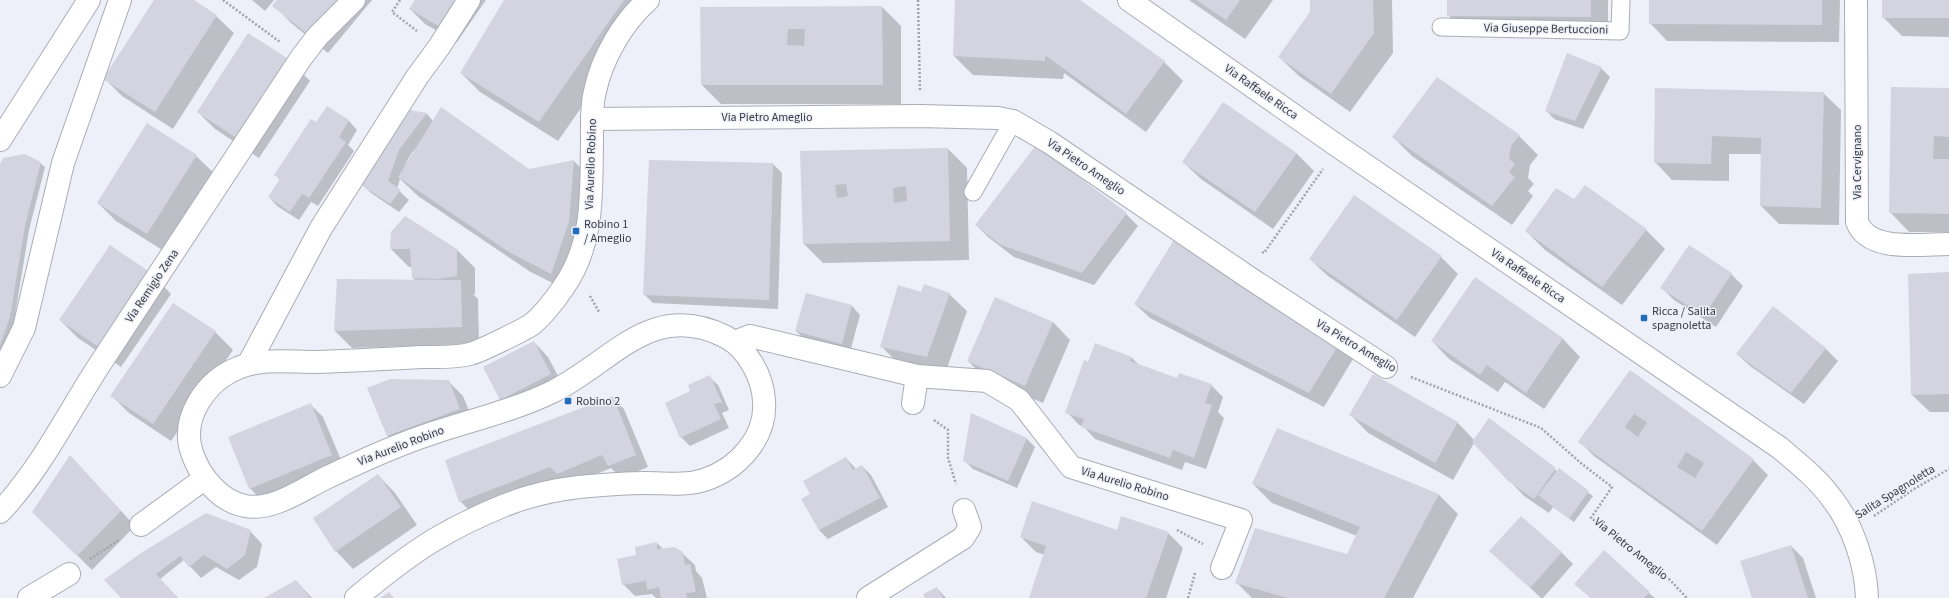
<svg xmlns="http://www.w3.org/2000/svg" width="1949" height="598" font-family="'Source Sans 3',sans-serif">
<style>
.shadow{fill:#0003;fill-rule:evenodd}
.building{fill:#d3d4df;fill-rule:evenodd}
.lines{fill:none;stroke-linecap:round;stroke-linejoin:round}
.lane-casing{stroke:#abadb6;stroke-width:19}
.street-casing{stroke:#abadb6;stroke-width:24}
.secondary-casing{stroke:#abadb6;stroke-width:24}
.path{stroke:#a1a3aa;stroke-width:2.5;stroke-dasharray:2 2;stroke-linecap:butt}
.lane{stroke:#fff;stroke-width:17}
.street{stroke:#fff;stroke-width:22}
.secondary{stroke:#fff;stroke-width:22}
.poi-dot{fill:#226ebd;stroke:#edeff9;stroke-width:1.5}
.labels{text-anchor:middle;dominant-baseline:central;stroke-width:3;stroke-linejoin:round;paint-order:stroke}
.street-label{font-size:12px;fill:#3a3b3f;stroke:#edeff9}
.poi-label{font-size:12px;fill:#3a3b3f;stroke:#edeff9;text-anchor:start}
</style>
<rect width="100%" height="100%" fill="#edeff9"/>
<g class="shadow">
<path d="M155 0H192L216 16 234 33 173 129 122 96 105 79Z"/>
<path d="M252 0H274L265 11Z"/>
<path d="M278 0H372L328 53 291 23 274 5Z"/>
<path d="M416 0H486L457 42 425 24 410 9Z"/>
<path d="M505 0H656L558 141 480 92 461 73Z"/>
<path d="M956 0H1079L1164 62 1183 81 1146 132 1064 73 1063 79 973 75 954 56Z"/>
<path d="M1189 0H1273L1245 39Z"/>
<path d="M1311 0H1392L1393 53 1350 112 1299 76 1279 57 1312 12Z"/>
<path d="M1448 0H1608V34L1465 33 1448 15Z"/>
<path d="M1650 0H1840L1839 42 1667 41 1650 23Z"/>
<path d="M1883 0H1949V37L1902 36 1883 17Z"/>
<path d="M882 7 901 26V104H721L702 85 701 8Z"/>
<path d="M292 63 310 81 259 158 215 129 198 112Z"/>
<path d="M1601 68 1610 77 1583 129 1554 119 1546 110Z"/>
<path d="M1656 89 1823 93 1841 110 1839 225 1779 224 1761 206 1762 154H1729V181L1672 180 1655 162Z"/>
<path d="M1949 89V232H1909L1890 212Z"/>
<path d="M327 107 349 121 357 130 348 145 354 151 318 206 311 202 299 220 277 206 269 197 280 180 276 175 316 124Z"/>
<path d="M411 111 427 114 433 121 529 170 574 161 593 181 570 292 529 271 418 196 400 179 397 189 409 200 399 212 371 193 362 184ZM413 151 414 152 405 165 408 159Z"/>
<path d="M1519 136 1538 155 1530 165 1528 178 1534 184 1528 191 1533 196 1512 225 1412 156 1393 137Z"/>
<path d="M1036 146 1126 214 1138 226 1094 285 1014 257 988 237 976 225Z"/>
<path d="M948 149 967 168 969 260 823 263 804 244 801 152Z"/>
<path d="M1296 153 1314 171 1273 229 1201 179 1183 162Z"/>
<path d="M196 156 214 173 164 251 116 221 98 203Z"/>
<path d="M650 161 773 164 782 173 778 309 653 303 644 294Z"/>
<path d="M40 163 45 167 29 230 14 321 8 343 0 356V166Z"/>
<path d="M1575 200 1646 230 1665 249 1622 305 1545 250 1526 231Z"/>
<path d="M392 233 457 250 475 268V294H473L478 299 479 344 352 348 335 331 416 281 413 278 412 267H409L391 249Z"/>
<path d="M1441 257 1458 274 1415 337 1328 276 1310 259Z"/>
<path d="M1949 273V412H1930L1912 395Z"/>
<path d="M1731 274 1743 286 1716 327 1674 300 1662 288Z"/>
<path d="M154 276 171 294 121 367 78 338 60 320Z"/>
<path d="M1475 279 1563 339 1580 357 1544 409 1505 382 1498 392 1449 359 1432 341Z"/>
<path d="M922 293 949 294 967 311 945 374 899 364 881 346Z"/>
<path d="M806 294 852 306 860 315 850 352 805 340 796 331Z"/>
<path d="M1135 304 1338 345 1353 359 1324 407 1150 318Z"/>
<path d="M1773 308 1826 349 1838 361 1804 404 1750 366 1737 354Z"/>
<path d="M1053 322 1070 340 1043 403 986 379 968 361Z"/>
<path d="M215 332 233 350 171 441 129 413 112 396Z"/>
<path d="M534 342 548 357 565 389 516 414 501 400 485 367Z"/>
<path d="M1131 357 1139 365 1177 379 1211 385 1223 397 1218 412 1224 418 1206 469 1185 462 1182 470 1095 439 1083 426 1079 425 1067 412 1089 363Z"/>
<path d="M1630 371 1753 460 1768 475 1717 545 1594 456 1579 441Z"/>
<path d="M1373 375 1458 423 1474 440 1489 419 1558 472 1593 496 1574 522 1553 507 1549 513 1524 496 1474 443 1453 480 1368 433 1351 415Z"/>
<path d="M709 377 718 385 729 410 722 413 729 428 690 446 681 437 692 391Z"/>
<path d="M448 381 463 396 474 423 403 450 388 436 369 388Z"/>
<path d="M612 397 624 409 648 467 621 478 611 468 570 485 472 513 460 501Z"/>
<path d="M310 404 323 417 344 467 262 501 250 488Z"/>
<path d="M1278 430 1439 495 1458 514 1413 598H1252L1236 582 1347 555 1357 536 1272 503 1253 484Z"/>
<path d="M1026 438 1035 447 1017 488 973 469 964 460Z"/>
<path d="M846 458 856 469 862 466 871 475 888 507 828 539 819 530 803 499 811 494Z"/>
<path d="M84 471 135 526 92 570 34 512Z"/>
<path d="M378 475 395 493 417 525 353 569 336 551Z"/>
<path d="M250 531 262 544 257 567 239 580 216 567 201 578 184 560 160 579 178 598H122L138 556Z"/>
<path d="M1168 533 1183 548 1166 598H1030L1045 555 1036 552 1021 537Z"/>
<path d="M657 543 663 549 682 553 695 565 696 571 702 578 707 598H656L652 594 635 596 623 584 638 556 636 548Z"/>
<path d="M1791 546 1803 558 1816 598H1753Z"/>
<path d="M1491 551 1561 552 1573 564 1543 598H1541Z"/>
<path d="M296 581 312 598H266Z"/>
<path d="M937 588 946 598H926Z"/>
<path d="M1584 592 1649 593 1655 598H1591Z"/>
</g>
<g class="building">
<path d="M154 0H194L217 15 155 112 103 79Z"/>
<path d="M277 0H340L310 36 272 6Z"/>
<path d="M415 0H461L442 28 409 9Z"/>
<path d="M504 0H624L539 122 460 73Z"/>
<path d="M955 0H1080L1165 61 1126 114 1045 55V61L953 56Z"/>
<path d="M1196 0H1240L1226 20Z"/>
<path d="M1310 0H1373L1374 33 1331 94 1278 57 1310 12Z"/>
<path d="M1447 0H1591V17L1447 16Z"/>
<path d="M1649 0H1822V25L1649 24Z"/>
<rect x="1882" y="0" width="67" height="18"/>
<path d="M882 6 883 85H701L700 7ZM788 29H805L804 46 787 45Z"/>
<path d="M248 33 293 62 241 141 197 112Z"/>
<path d="M1567 53 1602 67 1575 121 1545 111Z"/>
<path d="M1437 77 1520 135 1511 146 1509 159 1515 164 1509 172 1515 177 1492 206 1392 137Z"/>
<path d="M1891 87 1949 88V137L1934 136 1933 159H1949V214L1889 213Z"/>
<path d="M1655 88 1824 92 1821 208 1760 206 1761 138 1712 136 1711 164 1654 163Z"/>
<path d="M1223 102 1297 153 1255 212 1182 162Z"/>
<path d="M327 106 349 120 339 137 346 142 309 198 302 194 290 212 268 197 280 179 274 175 311 119 316 122Z"/>
<path d="M441 107 529 169 574 160 569 222 551 274 509 252 398 177Z"/>
<path d="M410 110 427 113 399 150 388 181 401 190 390 204 361 185Z"/>
<path d="M147 123 197 155 147 234 97 203Z"/>
<path d="M1036 145 1127 213 1082 273 1001 245 975 225Z"/>
<path d="M948 148 950 241 803 244 800 151ZM846 184 848 196 837 198 835 185ZM906 186 907 201 894 203 893 188Z"/>
<path d="M25 154 41 162 25 226 10 317 0 345V164L3 158Z"/>
<path d="M649 160 773 163 769 300 643 295Z"/>
<path d="M1585 185 1647 229 1602 287 1525 231 1556 188 1574 199Z"/>
<path d="M1354 195 1442 256 1397 320 1309 259Z"/>
<path d="M405 216 457 249V276L437 279 412 278 410 249H390L391 232Z"/>
<path d="M1174 240 1339 344 1309 393 1134 304Z"/>
<path d="M110 245 154 275 103 350 59 320Z"/>
<path d="M1689 245 1732 273 1704 316 1660 288Z"/>
<path d="M1949 272V394L1911 395 1908 274Z"/>
<path d="M1475 277 1563 338 1526 393 1487 365 1480 375 1431 341Z"/>
<path d="M337 279 461 280 462 327 334 331Z"/>
<path d="M924 284 950 293 927 357 880 347 898 285 921 292Z"/>
<path d="M806 293 852 305 842 344 795 331Z"/>
<path d="M995 297 1053 322 1025 386 967 361Z"/>
<path d="M173 303 216 331 153 424 110 396Z"/>
<path d="M1773 306 1826 348 1791 393 1736 354Z"/>
<path d="M534 341 551 374 500 400 483 367Z"/>
<path d="M1095 343 1132 357 1130 361 1177 378 1179 373 1212 384 1205 403 1212 405 1194 458 1173 450 1170 458 1081 427 1084 419 1065 413 1084 360 1088 362Z"/>
<path d="M1630 370 1754 459 1702 531 1578 442ZM1634 414 1647 422 1638 437 1625 427ZM1686 452 1704 463 1695 478 1677 467Z"/>
<path d="M1373 374 1458 422 1435 463 1349 415Z"/>
<path d="M710 375 722 402 714 404 721 419 680 438 665 403 690 391 688 385Z"/>
<path d="M390 379 449 380 460 409 387 436 367 388Z"/>
<path d="M613 396 636 455 608 466 602 455 557 474 550 467 459 502 445 460Z"/>
<path d="M311 403 332 455 249 489 228 437Z"/>
<path d="M971 413 1027 438 1008 481 963 461Z"/>
<path d="M1489 418 1556 468 1534 499 1508 481 1472 442Z"/>
<path d="M1277 428 1439 494 1384 598H1288L1235 583 1255 528 1347 554 1360 527 1252 484Z"/>
<path d="M70 455 121 511 77 556 32 512Z"/>
<path d="M846 457 853 470 862 465 880 498 819 530 801 499 810 494 803 481Z"/>
<path d="M1559 468 1589 491 1569 519 1538 495Z"/>
<path d="M378 474 401 507 335 552 313 518Z"/>
<path d="M1032 501 1117 530 1121 516 1169 532 1146 598H1029L1046 546 1020 537Z"/>
<path d="M206 513 251 530 245 555 227 569 204 555 189 567 180 556 156 574 178 598H121L104 580 138 555Z"/>
<path d="M1521 516 1562 552 1530 588 1489 551Z"/>
<path d="M657 542V549L674 547 683 552 685 565 690 564 696 592 686 593 687 598H661L659 587 647 590 646 581 622 585 617 559 636 555 635 547Z"/>
<path d="M1791 545 1808 598H1752L1740 561Z"/>
<path d="M1604 550 1650 592 1644 598H1591L1574 584Z"/>
<path d="M296 580 310 598H264Z"/>
<path d="M937 587 943 598H925L923 594Z"/>
<path d="M389 592 394 598H380Z"/>
</g>
<g class="lines">
<g class="lane-casing">
<g id="lane">
<path d="M1441 27 1620 31 1621 0"/>
<path d="M973 192 1013 121"/>
</g>
</g>
<g class="street-casing">
<g id="street">
<path d="M1129 0 1339 147 1780 448C1799 464 1819 480 1833 500 1853 526 1866 565 1867 598"/>
<path d="M1856 0 1857 222C1869 253 1921 244 1949 244"/>
<path d="M592 119 920 116 998 118 1013 121 1049 142 1254 281 1386 367"/>
<path d="M735 342 750 336 917 376 987 381 1019 400 1071 467 1241 520 1222 568"/>
<path d="M249 363 321 228 417 77 439 47 469 0"/>
<path d="M0 376 24 328 63 163 120 0"/>
<path d="M913 403 917 376"/>
<path d="M0 512C40 470 67 415 98 367 166 264 234 161 301 58L317 37 354 0"/>
<path d="M141 525 204 479"/>
<path d="M29 598 69 574"/>
<path d="M356 598C380 578 406 557 434 540 454 528 481 515 503 506 527 496 553 490 579 487 601 485 624 483 646 483 666 483 685 486 704 480 738 469 767 437 764 401 763 377 747 348 726 337 651 299 613 362 552 392 515 410 472 420 433 433 396 445 361 461 326 478 301 490 273 511 245 506 219 501 200 476 192 453 180 418 206 381 238 368 260 358 290 362 315 362 350 361 386 359 421 357 437 357 455 358 470 354 481 351 521 331 531 325 544 315 554 301 563 288 595 243 591 192 592 139 592 123 591 106 595 91 602 58 623 22 648 0"/>
<path d="M868 598 963 538 970 527 964 510"/>
</g>
</g>
<g class="secondary-casing">
<path id="secondary" d="M0 140 89 0"/>
</g>
<g class="path">
<path d="M223 0 280 42"/>
<path d="M400 0 392 12 417 31"/>
<path d="M918 0 920 90"/>
<path d="M1262 252 1264 253 1323 169"/>
<path d="M590 296 599 312"/>
<path d="M1411 377 1541 428 1582 464 1612 487 1591 518 1670 580 1687 598"/>
<path d="M934 420 948 430V458L956 484"/>
<path d="M1874 516 1914 489 1949 469"/>
<path d="M1177 530 1203 544"/>
<path d="M90 559 119 540"/>
<path d="M1188 598 1195 573"/>
</g>
<use href="#lane" class="lane"/>
<use href="#street" class="street"/>
<use href="#secondary" class="secondary"/>
</g>
<g class="poi-dot">
<rect x="572" y="227" width="8" height="8" rx="2"/>
<rect x="1640" y="314" width="8" height="8" rx="2"/>
<rect x="564" y="397" width="8" height="8" rx="2"/>
</g>
<g class="labels">
<g class="street-label">
<text transform="translate(1546 29) rotate(1)">Via Giuseppe Bertuccioni</text>
<text transform="translate(1261 92) rotate(35)">Via Raffaele Ricca</text>
<text x="767" y="117">Via Pietro Ameglio</text>
<text transform="translate(1857 162) rotate(-90)">Via Cervignano</text>
<text transform="translate(591 164) rotate(-88)">Via Aurelio Robino</text>
<text transform="translate(1086 167) rotate(34)">Via Pietro Ameglio</text>
<text transform="translate(1528 276) rotate(34)">Via Raffaele Ricca</text>
<text transform="translate(152 286) rotate(-56)">Via Remigio Zena</text>
<text transform="translate(1356 346) rotate(31)">Via Pietro Ameglio</text>
<text transform="translate(401 446) rotate(-21)">Via Aurelio Robino</text>
<text transform="translate(1125 484) rotate(17)">Via Aurelio Robino</text>
<text transform="translate(1895 492) rotate(-32)">Salita Spagnoletta</text>
<text transform="translate(1631 549) rotate(39)">Via Pietro Ameglio</text>
</g>
<g class="poi-label">
<text x="584" y="224">Robino 1<tspan x="584" dy="14">/ Ameglio</tspan></text>
<text x="1652" y="311">Ricca / Salita<tspan x="1652" dy="14">spagnoletta</tspan></text>
<text x="576" y="401">Robino 2</text>
</g>
</g>
</svg>
